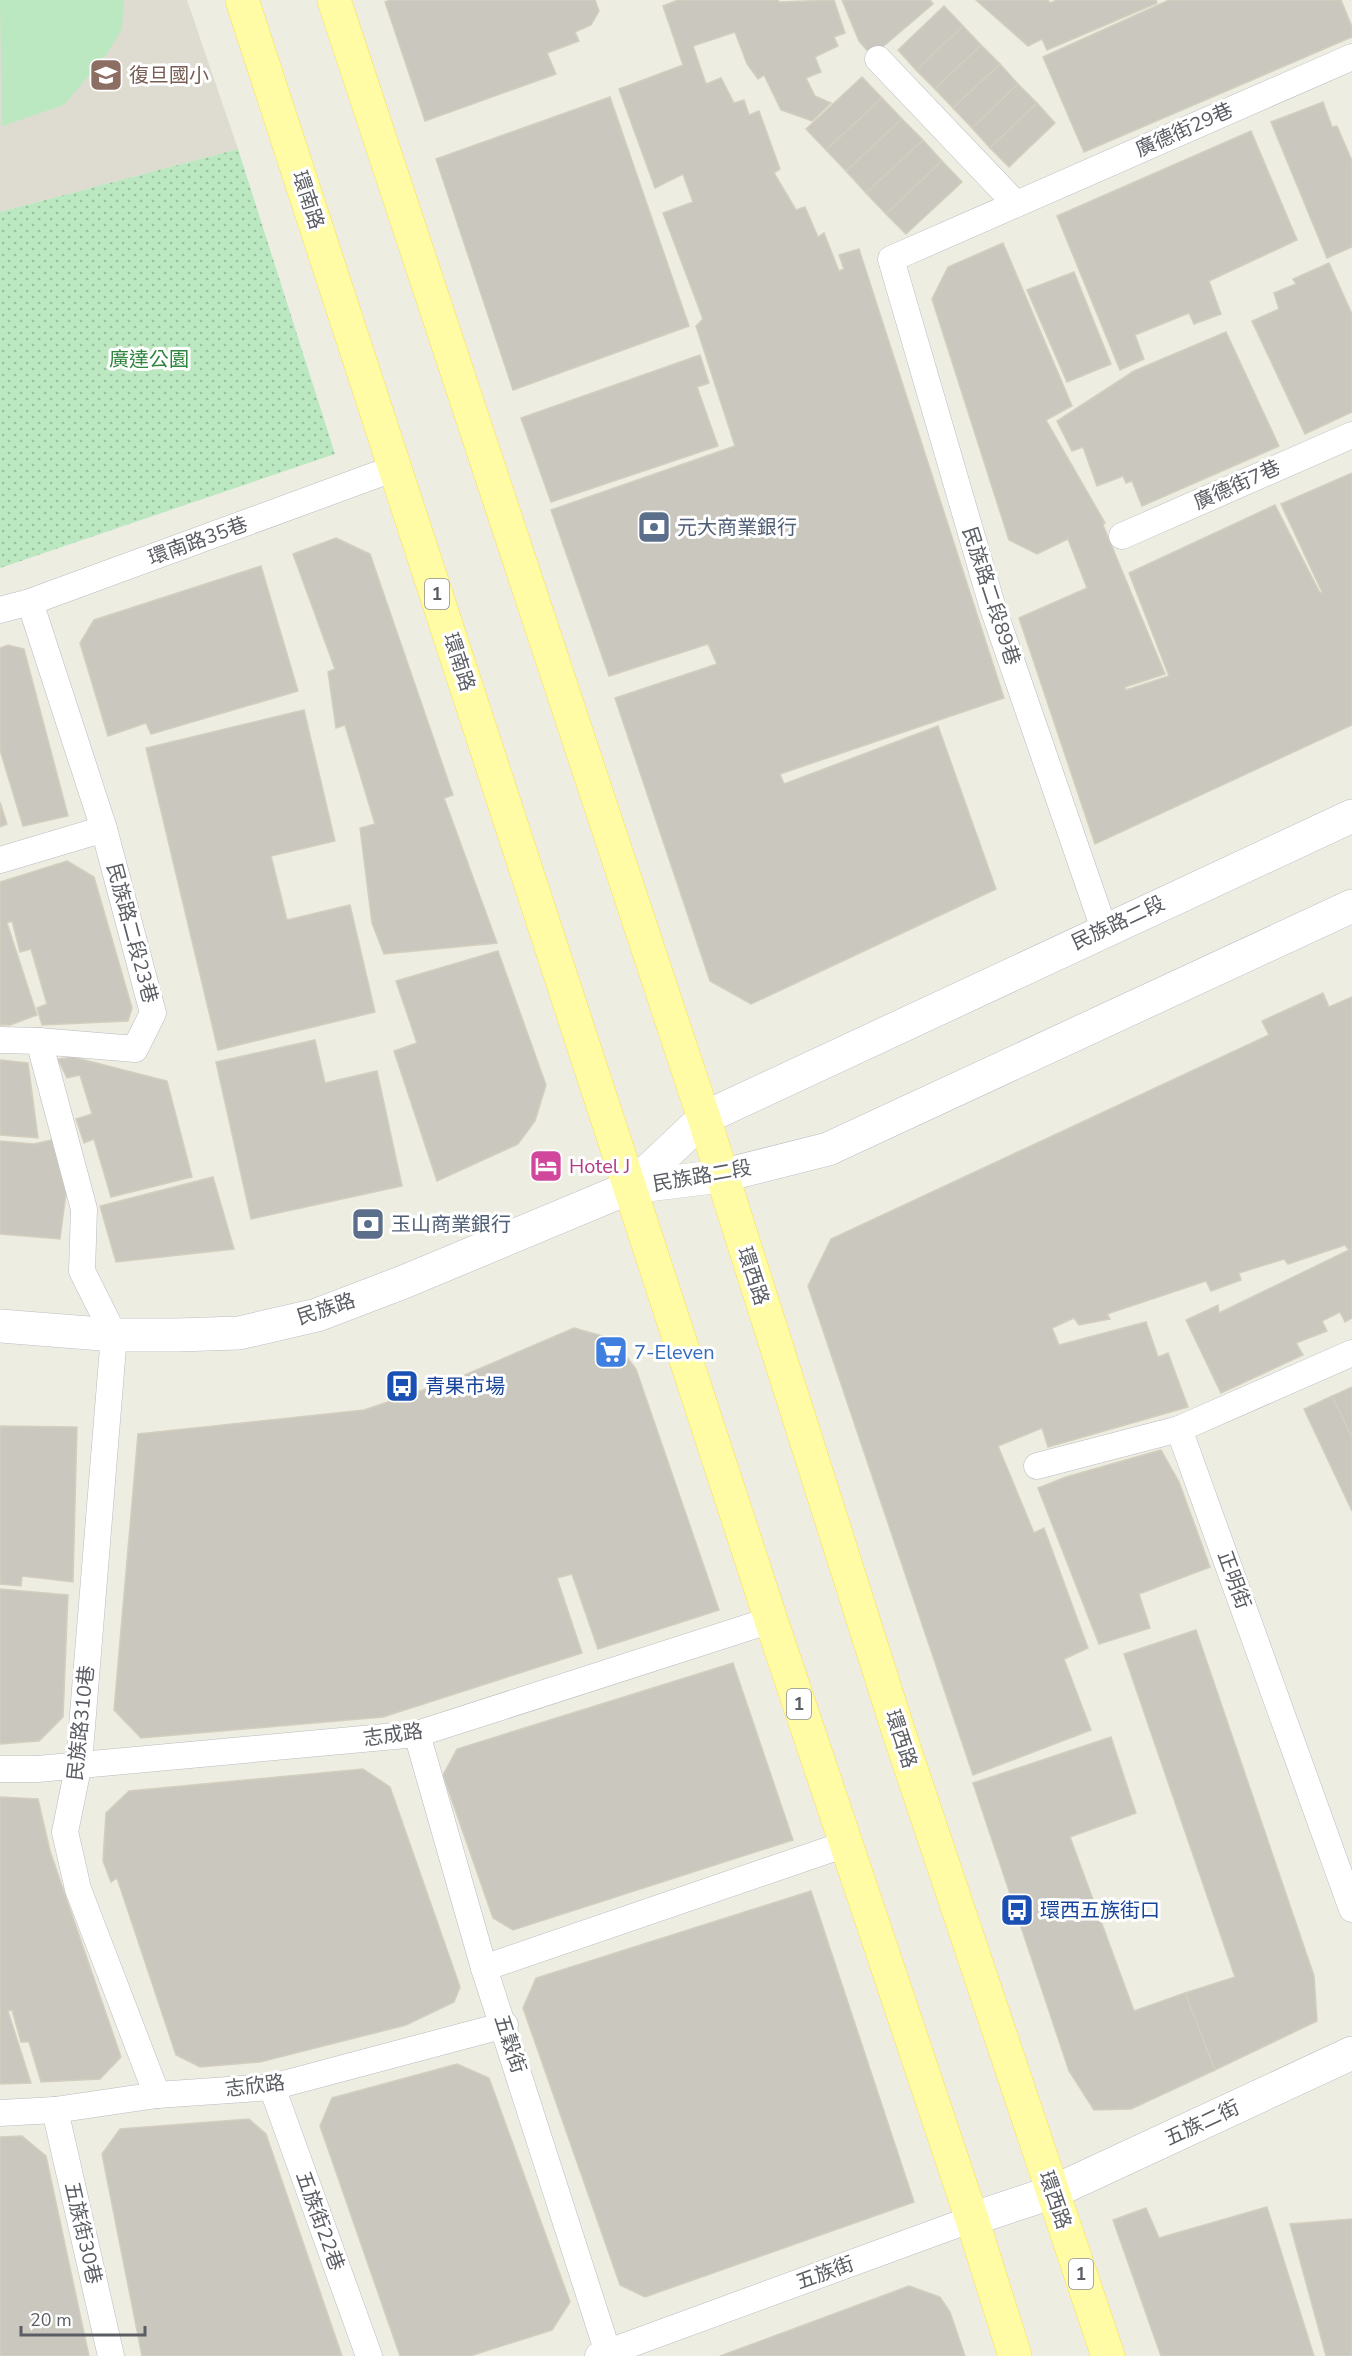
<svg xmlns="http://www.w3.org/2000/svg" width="1352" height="2356" font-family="'Nunito Sans','Noto Sans TC',sans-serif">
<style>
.education{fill:#dedcd0}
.park{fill:url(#park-dots)}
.pitch{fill:#bbe8c1}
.building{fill:#c9c7be;stroke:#d3cfbf;stroke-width:1.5}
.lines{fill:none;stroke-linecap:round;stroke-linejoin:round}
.service-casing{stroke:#b9bbc1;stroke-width:27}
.minor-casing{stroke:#b9bbc1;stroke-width:34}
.secondary-casing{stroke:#bcbec6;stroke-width:34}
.primary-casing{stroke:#fbe14d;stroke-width:34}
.service{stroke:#fff;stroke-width:26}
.minor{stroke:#fff;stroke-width:33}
.secondary{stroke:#fff;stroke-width:33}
.primary{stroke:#fffca5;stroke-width:33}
.labels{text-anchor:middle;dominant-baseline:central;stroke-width:6;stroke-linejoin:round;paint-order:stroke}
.shield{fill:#fff;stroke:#8c8e92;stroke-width:1.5}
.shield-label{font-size:18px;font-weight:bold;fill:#5a5d63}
.education-label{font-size:20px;fill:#785e54;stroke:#fff;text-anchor:start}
.street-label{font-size:20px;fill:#5a5d63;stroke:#fff}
.park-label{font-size:20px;fill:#2e863e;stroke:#fff}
.service-label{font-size:20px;fill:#4e5e75;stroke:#fff;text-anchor:start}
.hotel-label{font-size:20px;fill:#b23c85;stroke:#fff;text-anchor:start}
.shop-label{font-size:20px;fill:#366cbe;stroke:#fff;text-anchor:start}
.transit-label{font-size:20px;fill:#164399;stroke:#fff;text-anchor:start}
</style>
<defs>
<pattern id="park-dots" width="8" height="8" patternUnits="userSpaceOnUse" patternTransform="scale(1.5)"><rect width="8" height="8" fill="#bbe8c1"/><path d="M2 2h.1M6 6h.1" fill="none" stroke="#9bbfa0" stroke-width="1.8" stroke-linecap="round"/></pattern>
</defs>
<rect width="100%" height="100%" fill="#eeede1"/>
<path class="education" d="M0 0H187L238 149 0 212Z"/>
<path class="park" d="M238 149 335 454 0 568V212Z"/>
<path class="pitch" d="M0 0H124L122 29 108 52 64 105 2 126Z"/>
<g class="building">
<path d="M390 0H595L599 11 591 25 575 32 579 41 547 53 556 74 425 121 385 2Z"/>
<path d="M678 0H778L779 2 834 0 845 33 834 37 838 46 815 57 821 72 806 78 815 96 831 103 812 121 781 110 764 75 758 79 747 64 735 32 693 46 706 84 721 78 734 103 744 100 749 115 759 111 780 169 774 173 796 210 805 207 818 237 824 233 839 271 844 269 839 255 859 249 1004 698 780 774 784 784 938 726 996 889 751 1004 710 981 615 698 717 664 708 644 609 676 551 510 735 446 696 326 703 319 663 213 693 202 683 174 655 188 619 89 683 65 663 6Z"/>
<path d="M842 0H930L933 4 872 56 859 41Z"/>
<path d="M976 0H1048L1050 3 1057 0H1156L1157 3 1047 50 1042 39 1028 46Z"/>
<path d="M1169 0H1341L1352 27V37L1084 152 1043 57Z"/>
<path d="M944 6 963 26 916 70 898 50Z"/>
<path d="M963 26 981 45 935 89 916 70Z"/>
<path d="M981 45 1000 64 953 108 935 89Z"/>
<path d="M1000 64 1018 84 972 128 953 108Z"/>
<path d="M862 77 882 98 826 150 806 129Z"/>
<path d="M1018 84 1037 103 990 148 972 128Z"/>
<path d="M610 97 689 326 513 390 436 159Z"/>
<path d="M882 98 902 119 846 171 826 150Z"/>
<path d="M1323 102 1332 127 1337 126 1352 161V247L1327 258 1271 122Z"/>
<path d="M1037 103 1055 123 1009 167 990 148Z"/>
<path d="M902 119 923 140 866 193 846 171Z"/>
<path d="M1251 131 1297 240 1209 281 1221 314 1194 324 1189 313 1135 335 1144 359 1120 370 1057 216Z"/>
<path d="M923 140 942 161 886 214 866 193Z"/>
<path d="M942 161 962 182 906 234 886 214Z"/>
<path d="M1003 243 1072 406 1046 420 1105 523 1103 525 1165 674 1125 687 1126 690 1169 676 1129 573 1275 505 1320 593 1322 592 1281 504 1352 473V725L1095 844 1019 618 1087 588 1068 539 1037 554 1009 540 932 299 948 267Z"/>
<path d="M1329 263 1352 314V412L1305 434 1252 321 1279 309 1274 293 1296 284 1293 279Z"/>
<path d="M1074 272 1111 364 1067 382 1027 290Z"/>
<path d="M1226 332 1279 446 1142 506 1132 481 1126 483 1123 476 1097 486 1083 447 1072 451 1057 421 1134 371Z"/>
<path d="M700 355 709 383 697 387 718 446 551 502 521 418Z"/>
<path d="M336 538 370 554 453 795 444 798 497 943 384 954 372 923 360 828 375 824 345 725 336 728 328 672 335 669 293 554Z"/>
<path d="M261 566 298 691 151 734 146 723 108 736 80 643 94 620Z"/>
<path d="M8 645 24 649 68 816 23 826 0 750V648Z"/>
<path d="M304 710 335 841 271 856 287 920 350 905 375 1012 218 1050 146 748Z"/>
<path d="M0 802 7 824 0 827Z"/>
<path d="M67 861 94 877 132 1008 128 1021 42 1025 37 1008 47 1004 31 949 20 952 12 921 7 923 37 1015 10 1025H0V882Z"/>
<path d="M498 951 546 1085 535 1121 518 1144 437 1181 394 1051 417 1043 396 981Z"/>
<path d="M1323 993 1329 1007 1352 997V1318L1345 1322 1340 1312 1322 1321 1327 1331 1296 1343 1303 1355 1221 1393 1186 1320 1218 1305 1219 1313 1349 1250 1345 1245 1288 1264 1284 1259 1239 1273 1241 1280 1211 1291 1206 1281 1107 1314 1110 1319 1079 1325 1074 1318 1052 1328 1059 1345 1146 1322 1158 1357 1168 1353 1188 1407 1048 1447 1042 1428 998 1446 1034 1533 1044 1528 1088 1648 1064 1659 1091 1730 973 1775 808 1286 831 1239 1269 1035 1262 1021Z"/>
<path d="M315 1040 325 1083 377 1071 402 1186 251 1219 216 1062Z"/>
<path d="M73 1057 167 1081 192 1177 111 1197 94 1139 84 1143 76 1119 92 1114 80 1075 67 1078 58 1059Z"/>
<path d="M0 1060 28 1063 38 1138 0 1135Z"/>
<path d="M52 1140 66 1193 60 1239 0 1234V1141L34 1144Z"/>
<path d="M213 1177 234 1249 116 1262 100 1206Z"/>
<path d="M574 1328 613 1339 636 1369 719 1610 598 1649 572 1574 557 1578 582 1653 383 1717 141 1738 114 1710 138 1434 364 1410 453 1380Z"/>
<path d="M1352 1387V1438L1332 1396Z"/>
<path d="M1332 1396 1352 1438V1511L1304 1409Z"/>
<path d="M0 1426 77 1427 73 1582 22 1576 21 1586 0 1584Z"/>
<path d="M1161 1450 1179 1482 1210 1567 1139 1594 1150 1628 1099 1644 1038 1488 1066 1477Z"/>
<path d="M0 1589 68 1595 63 1717 39 1741 0 1744Z"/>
<path d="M1196 1630 1314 1976 1317 2021 1215 2070 1185 1993 1235 1977 1124 1654Z"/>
<path d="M733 1663 793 1840 513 1930 493 1918 443 1775 457 1749Z"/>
<path d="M1111 1737 1136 1813 1070 1837 1134 2011 1185 1993 1215 2070 1131 2109 1094 2110 1069 2071 973 1783Z"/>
<path d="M363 1769 390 1787 460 1987 454 2002 406 2025 260 2062 200 2067 176 2055 117 1878 111 1882 103 1861 106 1813 129 1791Z"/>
<path d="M0 1797 38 1799 50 1851 121 2057 100 2079 41 2082 29 2042H21L12 2010 8 2011 31 2083 0 2084Z"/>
<path d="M811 1891 914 2202 645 2297 620 2285 523 2008 536 1978Z"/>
<path d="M457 2064 489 2078 570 2302 552 2330 470 2356H400L320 2126 332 2098Z"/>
<path d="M249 2119 266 2134 342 2356H142L102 2154 120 2129Z"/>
<path d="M22 2136 46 2156 89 2356H0V2137Z"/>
<path d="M1267 2207 1314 2356H1161L1113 2220 1146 2208 1159 2238Z"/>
<path d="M1352 2219V2356H1326L1290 2224Z"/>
<path d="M909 2286 940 2297 950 2312 965 2356H720Z"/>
</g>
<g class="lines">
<g class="service-casing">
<g id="service">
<path d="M878 59 1016 204"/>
<path d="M1122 536 1352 435"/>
<path d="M30 602 104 829 153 1013 135 1049 39 1041 84 1209 82 1271 114 1335 79 1763 65 1832 78 1889 157 2095"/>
<path d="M0 610 30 602 395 468"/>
<path d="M0 860 104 829"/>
<path d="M1104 929 992 605 891 259 1352 57"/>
<path d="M0 1040 39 1041"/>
<path d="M1179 1429 1352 1909"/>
<path d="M1037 1466 1179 1429 1352 1353"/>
<path d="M417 1734 484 1968 609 2356"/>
<path d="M0 1769H38L417 1734 771 1620"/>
<path d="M484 1968 846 1844"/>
<path d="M272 2087 369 2356"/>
<path d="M55 2110 111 2356"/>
<path d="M0 2113 55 2110 157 2095 272 2087 505 2025"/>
<path d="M598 2356 972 2219"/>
</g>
</g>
<g class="minor-casing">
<path id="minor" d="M972 2219 1053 2192 1352 2053"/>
</g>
<g class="secondary-casing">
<g id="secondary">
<path d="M631 1187 704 1118 1352 816"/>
<path d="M0 1326 114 1335H177L239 1333 317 1315 406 1281 631 1187 721 1176 828 1149 1352 906"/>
</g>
</g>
<g class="primary-casing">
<g id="primary">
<path d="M242 0 771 1620 972 2219 1015 2356"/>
<path d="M334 0 704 1118 899 1733 1108 2356"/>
</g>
</g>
<use href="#service" class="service"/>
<use href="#minor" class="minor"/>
<use href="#secondary" class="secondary"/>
<use href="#primary" class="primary"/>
</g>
<defs>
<g id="school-square" transform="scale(1.725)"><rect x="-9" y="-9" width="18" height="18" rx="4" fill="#8d6e63" stroke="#fff"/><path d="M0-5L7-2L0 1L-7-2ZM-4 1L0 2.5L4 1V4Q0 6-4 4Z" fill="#fff"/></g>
<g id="bank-square" transform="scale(1.725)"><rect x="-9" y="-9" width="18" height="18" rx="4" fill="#5c6f8a" stroke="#fff"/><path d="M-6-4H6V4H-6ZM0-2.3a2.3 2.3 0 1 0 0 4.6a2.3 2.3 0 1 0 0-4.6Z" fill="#fff"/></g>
<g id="hotel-square" transform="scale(1.725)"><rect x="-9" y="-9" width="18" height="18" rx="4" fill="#d1479c" stroke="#fff"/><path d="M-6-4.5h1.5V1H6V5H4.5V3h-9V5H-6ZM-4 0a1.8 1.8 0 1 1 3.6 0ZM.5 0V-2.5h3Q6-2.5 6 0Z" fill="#fff"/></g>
<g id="supermarket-square" transform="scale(1.725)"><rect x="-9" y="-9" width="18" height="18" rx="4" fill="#3f7fe0" stroke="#fff"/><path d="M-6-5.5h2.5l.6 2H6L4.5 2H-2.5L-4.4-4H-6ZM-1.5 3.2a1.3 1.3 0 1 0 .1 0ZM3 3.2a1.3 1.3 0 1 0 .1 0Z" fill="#fff"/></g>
<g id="bus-square" transform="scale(1.725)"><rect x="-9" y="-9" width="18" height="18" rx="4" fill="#1a4fb4" stroke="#fff"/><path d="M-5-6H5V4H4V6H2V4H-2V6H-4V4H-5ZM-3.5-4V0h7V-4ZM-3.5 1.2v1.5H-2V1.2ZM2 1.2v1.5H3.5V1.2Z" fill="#fff"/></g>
</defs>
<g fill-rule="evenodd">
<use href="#school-square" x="106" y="75"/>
<use href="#bank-square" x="654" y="527"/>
<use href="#hotel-square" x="546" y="1166"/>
<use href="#bank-square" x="368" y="1224"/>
<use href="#supermarket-square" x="611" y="1352"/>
<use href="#bus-square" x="402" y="1386"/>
<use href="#bus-square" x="1017" y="1910"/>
</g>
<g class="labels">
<g class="shield">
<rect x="425" y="579" width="24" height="30" rx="4.5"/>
<rect x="787" y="1689" width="24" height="30" rx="4.5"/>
<rect x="1069" y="2259" width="24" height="30" rx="4.5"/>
</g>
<g class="shield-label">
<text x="437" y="594">1</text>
<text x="799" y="1704">1</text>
<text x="1081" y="2274">1</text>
</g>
<g class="education-label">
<text x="129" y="75">復旦國小</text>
</g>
<g class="street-label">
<text transform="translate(1184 130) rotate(-24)">廣德街29巷</text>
<text transform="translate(308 200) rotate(72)">環南路</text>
<text transform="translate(1237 485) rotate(-24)">廣德街7巷</text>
<text transform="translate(198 541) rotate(-20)">環南路35巷</text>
<text transform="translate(991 596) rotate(72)">民族路二段89巷</text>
<text transform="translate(459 662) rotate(72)">環南路</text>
<text transform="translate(1118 923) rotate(-25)">民族路二段</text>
<text transform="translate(132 933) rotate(75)">民族路二段23巷</text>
<text transform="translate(702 1176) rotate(-10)">民族路二段</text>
<text transform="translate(753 1276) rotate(72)">環西路</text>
<text transform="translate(326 1309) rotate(-18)">民族路</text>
<text transform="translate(1234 1580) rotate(70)">正明街</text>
<text transform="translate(81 1723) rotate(-84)">民族路310巷</text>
<text transform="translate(393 1735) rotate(-8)">志成路</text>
<text transform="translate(901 1739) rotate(72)">環西路</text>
<text transform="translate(510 2044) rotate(72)">五穀街</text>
<text transform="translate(255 2086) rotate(-7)">志欣路</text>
<text transform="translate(1202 2123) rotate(-25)">五族二街</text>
<text transform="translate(1055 2200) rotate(71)">環西路</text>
<text transform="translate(320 2221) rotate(70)">五族街22巷</text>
<text transform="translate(83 2233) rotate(77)">五族街30巷</text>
<text transform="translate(825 2273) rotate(-20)">五族街</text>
</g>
<g class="park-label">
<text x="149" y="359">廣達公園</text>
</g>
<g class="service-label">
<text x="677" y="527">元大商業銀行</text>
<text x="391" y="1224">玉山商業銀行</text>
</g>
<g class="hotel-label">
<text x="569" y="1166">Hotel J</text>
</g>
<g class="shop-label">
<text x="634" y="1352">7-Eleven</text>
</g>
<g class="transit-label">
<text x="425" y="1386">青果市場</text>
<text x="1040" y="1910">環西五族街口</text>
</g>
</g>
<path d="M21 2326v9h124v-9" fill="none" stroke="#5a5d63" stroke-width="3"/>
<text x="30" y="2326" font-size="18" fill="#5a5d63" stroke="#ffffff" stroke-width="4.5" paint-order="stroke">20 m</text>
</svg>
